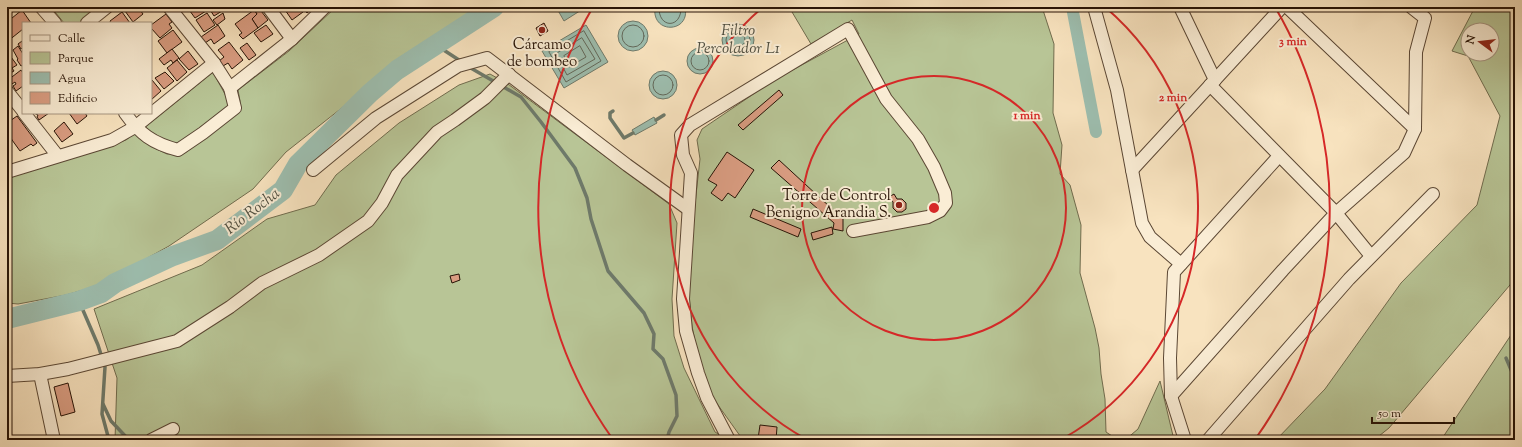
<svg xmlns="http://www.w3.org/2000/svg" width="1522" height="447" font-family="'Sorts Mill Goudy',serif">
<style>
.green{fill:#b8c596;stroke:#706c4e;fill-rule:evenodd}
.water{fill:#9dbeaf;stroke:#6e7a6b}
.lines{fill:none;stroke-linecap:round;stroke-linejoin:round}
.shore{stroke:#62685a;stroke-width:1}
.stream{stroke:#6e7a6b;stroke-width:3.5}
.canal{stroke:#9dbeaf;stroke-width:12}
.river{stroke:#9dbeaf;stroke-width:20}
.building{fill:#da9d82;stroke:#271306}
.minor-casing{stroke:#5b4734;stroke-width:14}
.minor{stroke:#faedd5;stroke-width:12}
.ring{fill:none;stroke:#d62828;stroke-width:2}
.poi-dot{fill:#8f2418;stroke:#faedd5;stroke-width:1.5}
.labels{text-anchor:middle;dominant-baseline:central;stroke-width:4;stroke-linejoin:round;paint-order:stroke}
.poi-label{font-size:15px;fill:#271306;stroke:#faedd5}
.water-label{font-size:16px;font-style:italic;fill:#504f41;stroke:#faedd5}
.centre{fill:#d62828;stroke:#faedd5;stroke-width:2}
.ring-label{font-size:12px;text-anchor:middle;font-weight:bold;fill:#d62828;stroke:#faedd5;stroke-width:4;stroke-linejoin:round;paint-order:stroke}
</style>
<rect width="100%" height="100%" fill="#f8e3bf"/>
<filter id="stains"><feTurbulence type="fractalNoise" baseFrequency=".005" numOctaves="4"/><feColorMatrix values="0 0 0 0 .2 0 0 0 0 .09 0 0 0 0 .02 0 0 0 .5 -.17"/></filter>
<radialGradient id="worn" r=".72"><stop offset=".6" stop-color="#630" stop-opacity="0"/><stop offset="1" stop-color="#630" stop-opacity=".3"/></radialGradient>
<g class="green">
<path d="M51 7H102L83 23H64Z"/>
<path d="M336 7H485L405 58 286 152 253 189 169 246 97 286 66 295 18 304 7 303V177L81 155 126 140 135 133 150 146 167 154 185 153 238 112 240 101 238 90 289 51Z"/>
<path d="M792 7H1042L1054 44 1053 113 1062 145 1060 174 1070 185 1081 225 1080 273 1095 328 1099 348 1101 374 1105 399 1106 432 1118 440H743L713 398 702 377 692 326 689 296 693 222 700 159 697 140 702 129 774 80 859 34 852 20 811 44 792 12Z"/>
<path d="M1475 7H1515V279L1389 428 1374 440H1276L1325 389 1401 283 1477 205 1500 116 1468 56 1452 51ZM1468 30H1492V54H1468Z"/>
<path d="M213 72 227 98 229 105 180 143C162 143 158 138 145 127Z"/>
<path d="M490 74 508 84 669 204 677 223 672 299 674 336 684 368 715 432 729 440H115L117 378 94 309 202 265 267 219 315 205 336 175 399 123 459 85Z"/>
<path d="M1515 329V440H1441Z"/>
<path d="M1160 381 1174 440H1125L1138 429Z"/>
</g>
<g class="water">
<path d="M556 7H586L564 21Z"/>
<path d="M655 7H685C691 33 651 35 655 7Z"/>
<circle cx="633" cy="36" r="15"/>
<circle cx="738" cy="40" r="16"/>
<path d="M586 25 608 62 564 88 542 51Z"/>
<circle cx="700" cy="61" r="13"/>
<circle cx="663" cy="85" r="14"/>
<path d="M654 117 657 123 635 135 632 130Z"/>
</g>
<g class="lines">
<g class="shore">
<path d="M659 7C658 29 682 29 681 7"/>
<circle cx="633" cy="36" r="11"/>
<circle cx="738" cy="40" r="12"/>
<path d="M584 31 601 61 566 82 549 52Z"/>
<circle cx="738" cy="40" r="7"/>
<path d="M582 38 595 59 567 75 556 54Z"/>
<path d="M580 46 586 57 569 67 564 56Z"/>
<circle cx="700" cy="61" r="9"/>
<circle cx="663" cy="85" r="10"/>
</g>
<g class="stream">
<path d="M436 45 462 62"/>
<path d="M469 67 521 97 541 122 575 168 587 198 591 219 608 271 644 313 654 334 653 349 663 359 676 395 677 416 669 432 667 440"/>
<path d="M613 111 610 113V118L624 138 633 133"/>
<path d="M656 120 664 115"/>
<path d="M79 301 98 345 105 367 102 414 109 440"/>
<path d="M1506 358 1515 379"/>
<path d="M103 404 111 421 129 440"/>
</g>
<path class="canal" d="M1072 7 1096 132"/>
<path class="river" d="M7 319 79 301 101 293 115 283 173 256 217 240 283 190 298 164 370 93 397 70 494 7"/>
</g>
<g class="building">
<path d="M130 7H138L143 14 133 22 125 11Z"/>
<path d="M143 7H151L146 11Z"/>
<path d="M187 7H203L206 11 195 18Z"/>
<path d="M210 7H219L222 11 214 16 209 8Z"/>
<path d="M258 7 268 20 258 28 252 19 257 14 254 10Z"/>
<path d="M283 7H300L303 12 292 20Z"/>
<path d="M302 7H314L307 13Z"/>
<path d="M22 10 31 23H23V29L8 41 7 22Z"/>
<path d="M254 10 257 14 252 19 258 28 243 39 239 35 242 33 235 24Z"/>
<path d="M122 12 130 23H111L110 21Z"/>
<path d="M207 13 215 25 204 32 196 20Z"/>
<path d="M223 13 225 19 217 25 213 20Z"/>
<path d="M166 14 172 22 169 24 172 28 160 38 151 28V25Z"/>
<path d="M544 23 548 31 540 36 536 28Z"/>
<path d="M218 25 225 36 214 44 211 39 205 43 201 37Z"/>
<path d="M266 25 273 34 261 42 254 33Z"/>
<path d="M173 30 182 42 167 53 158 41Z"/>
<path d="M22 41 23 47 21 49 18 44Z"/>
<path d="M229 42 243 60 232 69 228 63 223 66 219 61 224 57 218 50Z"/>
<path d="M247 43 256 55 249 60 240 48Z"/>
<path d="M18 46 23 54V65L21 66 17 60 18 59 13 50Z"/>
<path d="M172 49 179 58 173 63 171 60 164 65 159 59Z"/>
<path d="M188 51 198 64 189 70 179 59Z"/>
<path d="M11 57 17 65 12 68 14 71 7 75V60Z"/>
<path d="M177 60 187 72 177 81 167 68Z"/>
<path d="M21 70 23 73V86L16 91 13 86 16 84 15 82 12 84 8 80Z"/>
<path d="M165 72 174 81 164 89 155 78Z"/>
<path d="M152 80 161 91 151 100V80Z"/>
<path d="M779 90 783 95 743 130 738 125Z"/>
<path d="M7 112 12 118 7 122Z"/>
<path d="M34 113H49L39 120 37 117 38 115Z"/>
<path d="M69 113H85L87 116 77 124Z"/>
<path d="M17 116 37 143 33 146 31 144 20 151 7 133V123Z"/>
<path d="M64 122 73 134 62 142 54 131Z"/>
<path d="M7 135H8L12 140 7 144Z"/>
<path d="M727 152 754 170 735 198 728 193 722 201 711 193 717 185 708 180Z"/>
<path d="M779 160 843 219V231L833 229 834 223 771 168Z"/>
<path d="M894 194 897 199H902L906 203V209L902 212H897L893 208V202L889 197Z"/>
<path d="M753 209 801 229 798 237 750 217Z"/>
<path d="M832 227 833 234 813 240 811 233Z"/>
<path d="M459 274 460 280 452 283 450 276Z"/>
<path d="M68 383 75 412 61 416 54 387Z"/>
<path d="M7 414 10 422 7 423Z"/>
<path d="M760 425 777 427 776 440 758 439Z"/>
</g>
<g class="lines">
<g class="minor-casing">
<g id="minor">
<path d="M41 7 55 23"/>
<path d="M268 7 292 39"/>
<path d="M1094 7 1117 90 1142 223 1150 237 1181 264"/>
<path d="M1180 7 1215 80"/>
<path d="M1287 7 1415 129"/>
<path d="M7 8 8 7"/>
<path d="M87 23 107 7"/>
<path d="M1210 85 1336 213 1371 256"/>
<path d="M230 88 292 39 325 7"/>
<path d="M7 91 23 111"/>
<path d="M24 113 57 155"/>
<path d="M125 113C140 134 152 143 178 150L203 133 235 108 230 88 214 63 169 7"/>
<path d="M313 170 376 118 458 66 487 58 627 165 688 209"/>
<path d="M1132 170 1282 7"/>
<path d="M7 172 112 140 135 127 214 63"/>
<path d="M40 374 54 440"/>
<path d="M7 376 40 374 68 369 177 341 230 307 262 283 319 255 368 221 382 203 397 175 437 132 455 120 485 98 509 74"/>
<path d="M1171 396 1283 270 1336 213 1404 153 1415 129 1416 52 1425 18 1411 7"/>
<path d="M151 440 173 429"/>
<path d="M729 440 707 398 698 373 686 331 683 299 691 173 683 155 681 135 690 125 848 29 886 99 918 139 934 167 945 193 946 203 940 211 928 217 853 231"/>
<path d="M1185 440 1171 396 1170 358 1174 272 1279 156"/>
<path d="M1208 440 1349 279 1433 194"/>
</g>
</g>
<use href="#minor" class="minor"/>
</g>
<g class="ring">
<circle cx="934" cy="208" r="132"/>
<path d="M806 439A264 264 0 0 1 763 7M1105 7A264 264 0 0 1 1062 439"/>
<path d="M612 438A396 396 0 0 1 593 7M1275 7A396 396 0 0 1 1256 438"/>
</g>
<g class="poi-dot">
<circle cx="542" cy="30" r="4"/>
<circle cx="899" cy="205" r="4"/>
</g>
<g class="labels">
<g class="poi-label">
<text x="542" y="45">Cárcamo<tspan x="542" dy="17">de bombeo</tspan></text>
<text x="891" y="196" text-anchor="end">Torre de Control<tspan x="891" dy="17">Benigno Arandia S.</tspan></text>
</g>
<g class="water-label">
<text x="738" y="31">Filtro<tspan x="738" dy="18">Percolador L1</tspan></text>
<text transform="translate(253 212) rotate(-38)">Río Rocha</text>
</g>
</g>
<circle cx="934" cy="208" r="6" class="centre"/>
<g class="ring-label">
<text x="1293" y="45">3 min</text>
<text x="1173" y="101">2 min</text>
<text x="1027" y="119">1 min</text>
</g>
<rect width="1522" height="447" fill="none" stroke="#f8e3bf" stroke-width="24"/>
<rect x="8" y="8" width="1506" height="431" fill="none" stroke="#271306" stroke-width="2"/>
<rect x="12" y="12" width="1498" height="423" fill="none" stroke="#271306"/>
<rect x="22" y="22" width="130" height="92" fill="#faedd5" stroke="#a69682"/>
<rect x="30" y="35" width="20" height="6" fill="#faedd5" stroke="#a69682"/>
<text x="58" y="42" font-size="12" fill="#271306">Calle</text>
<rect x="30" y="52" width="20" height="12" fill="#b8c596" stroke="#a69682"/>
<text x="58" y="62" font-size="12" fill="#271306">Parque</text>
<rect x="30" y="72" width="20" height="12" fill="#9dbeaf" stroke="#a69682"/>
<text x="58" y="82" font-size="12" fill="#271306">Agua</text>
<rect x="30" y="92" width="20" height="12" fill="#da9d82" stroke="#a69682"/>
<text x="58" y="102" font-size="12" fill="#271306">Edificio</text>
<g transform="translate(1480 42) rotate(285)"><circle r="19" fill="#faedd5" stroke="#a69682"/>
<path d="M0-3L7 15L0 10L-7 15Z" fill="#8f2418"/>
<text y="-6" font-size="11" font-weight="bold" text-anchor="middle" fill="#271306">N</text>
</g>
<path d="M1372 417v6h82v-6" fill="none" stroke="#271306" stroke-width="2"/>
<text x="1378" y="417" font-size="12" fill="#271306" stroke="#faedd5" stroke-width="3" paint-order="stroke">50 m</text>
<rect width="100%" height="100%" filter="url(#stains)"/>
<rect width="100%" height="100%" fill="url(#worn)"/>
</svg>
